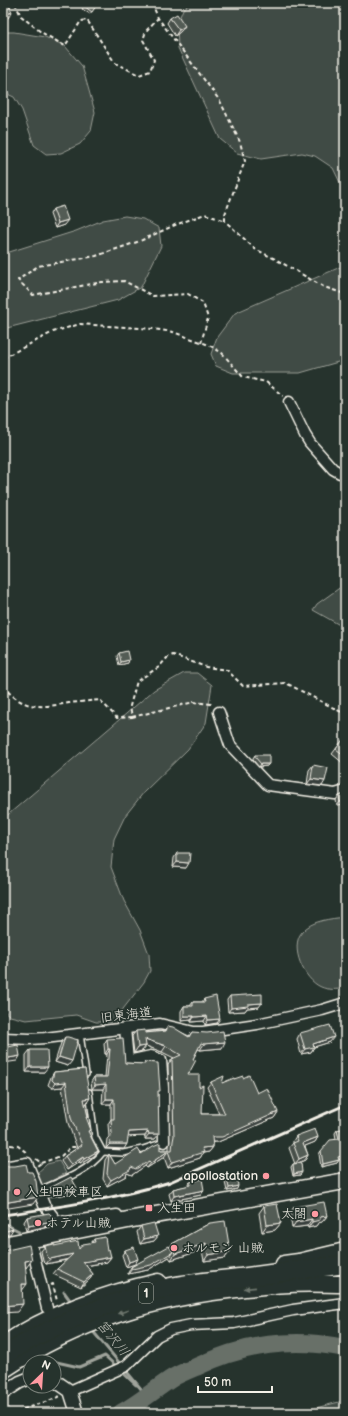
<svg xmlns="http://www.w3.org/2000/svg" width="348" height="1416" font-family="'Balsamiq Sans','Klee One',sans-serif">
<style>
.green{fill:#414b45;stroke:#9a9e96}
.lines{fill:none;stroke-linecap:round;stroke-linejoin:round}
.stream{stroke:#9fa39b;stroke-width:3}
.river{stroke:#676f68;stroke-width:18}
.service-casing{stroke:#f4f1e8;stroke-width:8}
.minor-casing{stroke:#f4f1e8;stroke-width:13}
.tertiary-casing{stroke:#f4f1e8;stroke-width:15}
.trunk-casing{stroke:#f4f1e8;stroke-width:19}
.motorway-casing{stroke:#f4f1e8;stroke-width:21}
.path{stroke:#f4f1e8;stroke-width:2;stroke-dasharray:4 3;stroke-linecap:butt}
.service{stroke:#26332d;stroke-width:5}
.minor{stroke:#26332d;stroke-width:10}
.tertiary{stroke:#26332d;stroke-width:12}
.trunk{stroke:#26332d;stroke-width:16}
.motorway{stroke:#26332d;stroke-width:18}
.rail{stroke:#f4f1e8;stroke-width:3}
.wall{fill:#474f49;stroke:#f4f1e8}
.shaded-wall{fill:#39403c;stroke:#f4f1e8}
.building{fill:#525c55;stroke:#f4f1e8}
.oneway{fill:#6e766e}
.poi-dot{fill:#ff9aa2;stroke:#26332d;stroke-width:1.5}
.labels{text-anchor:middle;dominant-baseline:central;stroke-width:3.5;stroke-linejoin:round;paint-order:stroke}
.shield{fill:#26332d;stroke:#b6b8b0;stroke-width:1}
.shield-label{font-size:12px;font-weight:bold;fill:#f4f1e8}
.street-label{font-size:13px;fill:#f4f1e8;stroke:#26332d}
.poi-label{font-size:13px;fill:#f4f1e8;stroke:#26332d;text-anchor:start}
.water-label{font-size:14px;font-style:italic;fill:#bcbdb5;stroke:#26332d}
</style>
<rect width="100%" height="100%" fill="#26332d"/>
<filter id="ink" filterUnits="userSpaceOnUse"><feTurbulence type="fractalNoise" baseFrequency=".025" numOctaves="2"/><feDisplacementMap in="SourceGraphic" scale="8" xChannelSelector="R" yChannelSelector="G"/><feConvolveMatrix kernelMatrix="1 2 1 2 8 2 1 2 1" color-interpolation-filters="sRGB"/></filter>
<g filter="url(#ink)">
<g class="green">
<path d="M191 3H327L345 7V193L333 168 315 156 302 153 261 159 237 153 220 139 178 48 177 24 183 9Z"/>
<path d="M3 32H14L45 37 65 46 82 66 95 112 91 131 80 144 61 153 46 154 34 145 22 110 14 97 3 92Z"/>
<path d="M125 216 143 219 159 228 161 246 141 287 118 300 3 329V254L76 231 103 220Z"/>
<path d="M345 265V360L300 373H233L216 366 211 354 217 337 235 313Z"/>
<path d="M345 584V628L313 610 317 604Z"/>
<path d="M184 673H197L212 685 206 723 188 749 144 792 125 816 114 839 111 867 124 901 140 930 149 954 150 971 144 982 113 1022H96L76 1015 26 1020 10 1016 3 1010V819L154 690Z"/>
<path d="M345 917V988C337 990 328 990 321 987 304 980 289 947 302 932 312 920 330 919 345 917Z"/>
<path d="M59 1161 66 1173 42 1186 36 1174 47 1164Z"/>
<path d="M343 1401H345V1413H296Z"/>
</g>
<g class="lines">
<g class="stream">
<path d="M3 1223 19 1231"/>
<path d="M64 1292 72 1303"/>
<path d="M91 1329 147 1396"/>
<path d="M52 1361 79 1367 105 1356 117 1367"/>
<path d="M121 1371 136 1385"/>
</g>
<path class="river" d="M121 1413C140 1403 156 1388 174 1377 181 1373 189 1370 196 1367 245 1344 292 1337 345 1348"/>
<g class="service-casing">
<g id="service">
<path d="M80 1034 86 1074"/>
<path d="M103 1152 123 1153 143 1149 164 1142"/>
<path d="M37 1191C60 1181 88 1172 103 1152L95 1137 89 1092"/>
</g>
</g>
<g class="minor-casing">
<g id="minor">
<path d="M289 402 305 435 310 443 333 469 340 473 345 474"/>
<path d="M219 712 230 745 268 785 335 794 345 791"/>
<path d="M125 1028 128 1061 151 1056 161 1060 163 1088 164 1142"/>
<path d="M3 1038 30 1039 45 1038 160 1024 194 1032H203L257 1024 322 1010 345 1003"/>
<path d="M3 1167 27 1163 44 1205 56 1220 66 1222 117 1215"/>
<path d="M30 1239 47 1308"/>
<path d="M70 1391 126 1366 157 1336 171 1329 191 1325 234 1323 293 1310 345 1303"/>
</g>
</g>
<g class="tertiary-casing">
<g id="tertiary">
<path d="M54 1380 70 1391 77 1413"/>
<path d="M3 1393 20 1382 30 1378"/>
</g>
</g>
<g class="trunk-casing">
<g id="trunk">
<path d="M3 1245 133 1219 345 1181"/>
<path d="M284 1264 299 1262 345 1251"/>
<path d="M3 1345C47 1315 106 1293 158 1282"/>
<path d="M3 1370C78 1320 156 1297 245 1288 260 1287 275 1284 290 1284 308 1283 327 1284 345 1284"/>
</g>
</g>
<g class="motorway-casing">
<path id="motorway" d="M3 1356C52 1325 105 1303 162 1289 187 1283 214 1281 240 1278 275 1273 310 1269 345 1264"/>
</g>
<g class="path">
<path d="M15 3 21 16 41 32 65 46 81 21 87 20 115 63 139 75 150 71 154 60 143 40 146 31 158 18"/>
<path d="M152 3 158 18 220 101 240 142 245 161 225 214V221L255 249 275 259 324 287 345 294"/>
<path d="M201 343 208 318 203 303 188 294 153 296 124 281 102 282 33 295 18 280 38 266 96 256 140 241 175 225 205 214 225 221"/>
<path d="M3 358 53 332 80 324 153 329 173 332 209 345 222 353 243 377 266 382 283 396"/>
<path d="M3 686C23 710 40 708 69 703 79 702 90 701 100 700L117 718 132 717 130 706 137 681 159 667 167 658 173 655 206 667 227 670 243 686 286 683 345 714"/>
<path d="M132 717 194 702 211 704 212 705"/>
<path d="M3 1144 18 1146 27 1153"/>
<path d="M36 1159 41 1163 37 1166"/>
<path d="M41 1163 61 1156 71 1147H79"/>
<path d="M51 1285 53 1284 57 1301"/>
<path d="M17 1413C30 1405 46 1403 60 1396"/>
</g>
<use href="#service" class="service"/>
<use href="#minor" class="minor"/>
<use href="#tertiary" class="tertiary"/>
<use href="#trunk" class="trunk"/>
<use href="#motorway" class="motorway"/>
<path class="rail" d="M3 1215C59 1207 115 1199 170 1182L345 1105"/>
</g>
<g class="wall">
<path d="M86 3H98L90 14 82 9Z"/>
<path d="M170 18 181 31 175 36 167 23Z"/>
<path d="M53 209 64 225 55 228 50 214Z"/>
<path d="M119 653 128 663 119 665 117 656Z"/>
<path d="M345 737V762L344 764 332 754Z"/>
<path d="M255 755 269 764 267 766 259 767 253 760V758Z"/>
<path d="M313 765 322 786 307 784 309 770Z"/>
<path d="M345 794V805L337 806 336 800 339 796Z"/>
<path d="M177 853 186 868 173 867 174 858Z"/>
<path d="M230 996 259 1007 247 1008 245 1011 228 1012 227 1000Z"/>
<path d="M204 999 217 1023 205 1025 204 1021 191 1022V1020L181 1021V1011L184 1006H190L193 1002H202Z"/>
<path d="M168 1026 189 1036 192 1032 222 1048 200 1050 198 1049 193 1059 188 1075 199 1087 202 1114H219L207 1087 211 1082 222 1083 234 1079 243 1078 257 1093 278 1112 274 1118 218 1142H213V1147L209 1152 203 1153 200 1158 168 1168 164 1157 147 1168 145 1166 132 1175 127 1173 126 1176 107 1186 103 1179 105 1160 109 1154 115 1164 141 1154 160 1150H169V1146L170 1142 168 1065 172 1059 174 1058 162 1052 146 1046 142 1051 134 1053 132 1036 136 1031 145 1033 165 1031Z"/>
<path d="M300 1033 330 1042 314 1047 311 1052 301 1054 297 1039Z"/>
<path d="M65 1037 68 1066 55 1062 61 1043Z"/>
<path d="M107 1039 125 1063 143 1064 145 1062 158 1094 155 1139H145V1136H128L124 1149 106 1148 107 1139 109 1137 108 1124 111 1119V1104H102L103 1089H92L91 1082 94 1077H105L107 1054H105L104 1044Z"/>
<path d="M30 1050 44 1072H26V1055Z"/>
<path d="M85 1069 86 1104H85L88 1117 86 1118 89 1133 94 1156 80 1164 79 1162 67 1170 61 1161 65 1156 77 1148 68 1123 62 1087 52 1088 48 1085 51 1077 54 1072Z"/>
<path d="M337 1130 345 1158 339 1159V1160L337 1163 321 1167 319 1154 321 1151 336 1139 335 1133Z"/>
<path d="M296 1136 318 1137 315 1142 305 1146 308 1155 305 1160 296 1164 302 1172 300 1175 293 1176 291 1167 293 1164H295L289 1148 293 1143V1141Z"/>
<path d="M227 1179 237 1189 227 1191 225 1182Z"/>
<path d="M190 1182 201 1195 171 1201 169 1194 173 1189 187 1186Z"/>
<path d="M50 1188 74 1193 48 1197 46 1193Z"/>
<path d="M264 1206 281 1223 275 1230 262 1232 259 1213Z"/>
<path d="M294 1207 327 1216 322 1222 318 1223 316 1226 308 1228 307 1226 292 1228 290 1213Z"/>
<path d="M27 1217 56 1220 52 1225 26 1231 24 1222Z"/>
<path d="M210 1223 230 1251 225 1258 204 1261 202 1250 171 1260 169 1257 148 1270 128 1274V1273L131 1267 170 1247 172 1244Z"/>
<path d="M141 1226 158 1236 154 1241 140 1244 137 1232Z"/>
<path d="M94 1239 107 1250 111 1257 107 1262 86 1266 93 1274 90 1279 81 1287 53 1274 57 1269 67 1260 46 1264 43 1261 41 1251 45 1246H54L79 1249 92 1242Z"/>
<path d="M125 1250 135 1264 126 1267 122 1255Z"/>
</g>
<g class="shaded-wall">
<path d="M12 12 8 18 3 19 4 15Z"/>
<path d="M185 26 181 31 175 36 179 30Z"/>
<path d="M68 220 64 225 55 228 58 223Z"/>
<path d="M129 660 128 663 119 665 121 662Z"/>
<path d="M261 764H269L267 766 259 767Z"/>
<path d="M311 779 325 781 322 786 307 784Z"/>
<path d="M345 801V805L337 806 340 802Z"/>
<path d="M177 862 189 863 186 868 173 867Z"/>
<path d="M262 1003 259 1007 247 1008 245 1011 228 1012 231 1008 248 1004Z"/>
<path d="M184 1016H194L191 1020 181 1021Z"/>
<path d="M207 1016 204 1021 191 1022 194 1017Z"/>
<path d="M220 1019 217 1023 205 1025 208 1020Z"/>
<path d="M334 1037 330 1042 314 1047 311 1052 301 1054 305 1049 313 1044Z"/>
<path d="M145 1039 166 1046 162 1052 141 1044Z"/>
<path d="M225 1042 222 1048 200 1050 204 1044Z"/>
<path d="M146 1046 142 1051 134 1053 138 1047Z"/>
<path d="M108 1049H110L107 1054H105Z"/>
<path d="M20 1056 17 1061 3 1063V1059Z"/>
<path d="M59 1057 72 1061 68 1066 55 1062Z"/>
<path d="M30 1067H48L44 1072H26Z"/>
<path d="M66 1082 62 1087 52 1088 55 1083Z"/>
<path d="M106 1084 103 1089H92L95 1085Z"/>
<path d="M90 1098 86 1104H81L84 1099Z"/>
<path d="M106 1099H114L111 1104H102Z"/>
<path d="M278 1112 274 1118 218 1142H208L212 1137Z"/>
<path d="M148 1131 145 1136 125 1137 129 1132Z"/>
<path d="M149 1134H159L155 1139H145Z"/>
<path d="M318 1137 315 1142 300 1148 303 1143Z"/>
<path d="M110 1144H127L124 1149 106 1148Z"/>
<path d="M213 1147 209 1152 203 1153 200 1158 168 1168 172 1162 202 1148Z"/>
<path d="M98 1151 94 1156 80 1164 84 1159Z"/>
<path d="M168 1151 164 1157 147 1168 151 1163Z"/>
<path d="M308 1155 305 1160 295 1164 299 1159Z"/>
<path d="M345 1155V1158L336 1160 338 1157Z"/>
<path d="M83 1157 79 1162 67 1170 71 1165Z"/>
<path d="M339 1160 337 1163 321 1167 323 1164Z"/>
<path d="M149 1161 145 1166 132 1175 127 1173 126 1176 107 1186 111 1180 131 1167Z"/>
<path d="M302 1172 300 1175 293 1176 294 1174Z"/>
<path d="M238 1186 237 1189 227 1191 229 1188Z"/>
<path d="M77 1188 74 1193 48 1197 51 1192Z"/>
<path d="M204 1190 201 1195 171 1201 174 1196Z"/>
<path d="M38 1197 33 1204 3 1209V1203Z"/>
<path d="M327 1216 322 1222 318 1223 316 1226 308 1228 312 1222 320 1217Z"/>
<path d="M312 1219 307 1226 292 1228 296 1222Z"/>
<path d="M56 1220 52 1225 26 1231 29 1226Z"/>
<path d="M281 1223 275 1230 262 1232 267 1225Z"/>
<path d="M13 1229 10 1234 3 1235V1232Z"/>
<path d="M158 1236 154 1241 140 1244 144 1239Z"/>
<path d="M206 1243 202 1250 171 1260 175 1254Z"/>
<path d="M230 1251 225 1258 204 1261 208 1255Z"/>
<path d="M173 1252 169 1257 148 1270 128 1274 132 1269Z"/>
<path d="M73 1254 69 1259 46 1264 50 1259Z"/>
<path d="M111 1257 107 1262 79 1267 83 1262Z"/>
<path d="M138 1259 135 1264 126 1267 129 1262Z"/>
<path d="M32 1260 26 1268 25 1261Z"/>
<path d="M93 1274 90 1279 81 1287 84 1282Z"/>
<path d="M22 1284H27L21 1292Z"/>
<path d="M23 1304 17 1312 3 1313V1306Z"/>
</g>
<g class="building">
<path d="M3 3H8L12 12 4 15 3 13Z"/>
<path d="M86 3H98L92 12 84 6Z"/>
<path d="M177 14 185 26 179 30 170 18Z"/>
<path d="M63 206 68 220 58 223 53 209Z"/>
<path d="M127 651 129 660 121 662 119 653Z"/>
<path d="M345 737V756L336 749Z"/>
<path d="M255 755H269V764H261L255 757Z"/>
<path d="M313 765 328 768 325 781 311 779Z"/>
<path d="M345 794V801L340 802 339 796Z"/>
<path d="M177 853H190L189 863 177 862Z"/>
<path d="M262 994V1003L248 1004V1006L231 1008 230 996Z"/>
<path d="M216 996 220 1019 208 1020 207 1016 194 1017V1016H184V1006H193V1002H205L204 999Z"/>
<path d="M330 1025 334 1037 313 1044 314 1047 305 1049 300 1033Z"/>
<path d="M168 1026 173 1027 189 1037 192 1032 207 1033 223 1031 225 1042 204 1044 201 1043 193 1059 196 1060 188 1075H199V1087L203 1085 202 1114H225L211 1082 224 1076 222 1083 234 1078V1079L243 1076V1078L249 1075 257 1093 267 1088 278 1112 222 1137H212L213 1147 202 1148 204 1152 172 1162 168 1151 151 1163 149 1161 136 1169 131 1167 130 1170 111 1180 107 1174 109 1154 115 1164 138 1149 141 1154 153 1146 160 1143V1150H172L173 1141 174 1136 172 1059 181 1055 166 1046 145 1039 146 1046 138 1047 136 1031 145 1030V1033L166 1031Z"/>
<path d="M65 1037H68L78 1040 72 1061 59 1057Z"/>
<path d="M123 1038 125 1063 145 1064V1062L158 1063 160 1091H158L159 1134H149L148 1131 129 1132 127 1144H110L111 1134H112L111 1119H114V1099H106V1084L95 1085 94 1077H107L110 1049H108L107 1039Z"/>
<path d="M18 1045 20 1056 3 1059V1048Z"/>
<path d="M30 1050H47L48 1067H30Z"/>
<path d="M85 1069 90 1098 84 1099 88 1117H86L91 1130 88 1131 98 1151 84 1159 83 1157 71 1165 65 1156 82 1145 71 1118 66 1082 55 1083 52 1080 54 1072Z"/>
<path d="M345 1128V1155L338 1157 339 1160 323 1164 321 1151 330 1140 339 1139 337 1130Z"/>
<path d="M315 1129 318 1137 303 1143 308 1155 299 1159 293 1143 298 1141 296 1136Z"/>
<path d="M301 1163 302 1172 294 1174 293 1164Z"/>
<path d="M26 1164 28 1172H32L36 1181 38 1197 3 1203V1166H15Z"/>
<path d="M71 1177 77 1188 51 1192 50 1188Z"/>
<path d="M237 1178 238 1186 229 1188 227 1179Z"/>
<path d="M202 1179 204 1190 174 1196 173 1189 190 1185V1182Z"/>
<path d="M324 1202 327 1216 320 1217V1220L312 1222V1219L296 1222 294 1207Z"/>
<path d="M277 1204 281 1223 267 1225 264 1206Z"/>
<path d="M49 1213 56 1220 29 1226 27 1217Z"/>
<path d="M225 1221 230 1251 208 1255 206 1243 175 1254 172 1244 210 1223Z"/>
<path d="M5 1223 13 1229 3 1232V1224Z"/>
<path d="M154 1223 158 1236 144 1239 141 1226Z"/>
<path d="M105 1237 107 1250 109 1249 111 1257 83 1262 93 1274 84 1282 57 1269 73 1254 50 1259 47 1256 45 1246 54 1244V1246L78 1241 79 1249 83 1244 95 1242 94 1239Z"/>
<path d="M29 1245 32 1260 25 1261 27 1284H22L23 1304 3 1306V1251Z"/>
<path d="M169 1246 173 1252 151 1265 132 1269 131 1267Z"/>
<path d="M134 1247 138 1259 129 1262 125 1250Z"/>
</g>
<defs><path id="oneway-solid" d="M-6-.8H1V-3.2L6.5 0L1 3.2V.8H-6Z"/></defs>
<g class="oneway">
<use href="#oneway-solid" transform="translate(250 1288) rotate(174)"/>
<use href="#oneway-solid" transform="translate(123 1312) rotate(161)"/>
</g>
</g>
<g class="poi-dot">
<circle cx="266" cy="1176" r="4"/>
<circle cx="17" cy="1192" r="4"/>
<rect x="145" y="1204" width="8" height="8" rx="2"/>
<circle cx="315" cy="1214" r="4"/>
<circle cx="38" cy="1223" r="4"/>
<circle cx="174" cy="1248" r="4"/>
</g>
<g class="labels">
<rect class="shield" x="139" y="1283" width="14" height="20" rx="3"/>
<g class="shield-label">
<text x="146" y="1293">1</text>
</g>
<g class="street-label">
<text transform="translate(126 1015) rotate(-7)">旧東海道</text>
</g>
<g class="poi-label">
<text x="258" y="1176" text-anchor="end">apollostation</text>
<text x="25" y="1192">入生田検車区</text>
<text x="157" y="1208">入生田</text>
<text x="307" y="1214" text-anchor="end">太閤</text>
<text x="46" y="1223">ホテル山賊</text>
<text x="182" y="1248">ホルモン 山賊</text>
</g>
<g class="water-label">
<text transform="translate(113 1338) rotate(51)">宮沢川</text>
</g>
</g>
<rect width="348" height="1416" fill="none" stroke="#26332d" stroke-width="16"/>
<rect x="8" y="8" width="332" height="1400" fill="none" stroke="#f4f1e8" stroke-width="1.5" filter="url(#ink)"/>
<g transform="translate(42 1374) rotate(25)"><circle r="19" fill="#26332d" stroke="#787f78"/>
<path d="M0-3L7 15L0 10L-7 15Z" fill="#ff9aa2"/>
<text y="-6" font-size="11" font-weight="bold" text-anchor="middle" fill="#f4f1e8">N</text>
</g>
<path d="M198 1386v6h74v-6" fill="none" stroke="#f4f1e8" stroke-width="2"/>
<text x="204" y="1386" font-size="12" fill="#f4f1e8" stroke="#26332d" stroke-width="3" paint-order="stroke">50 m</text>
</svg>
